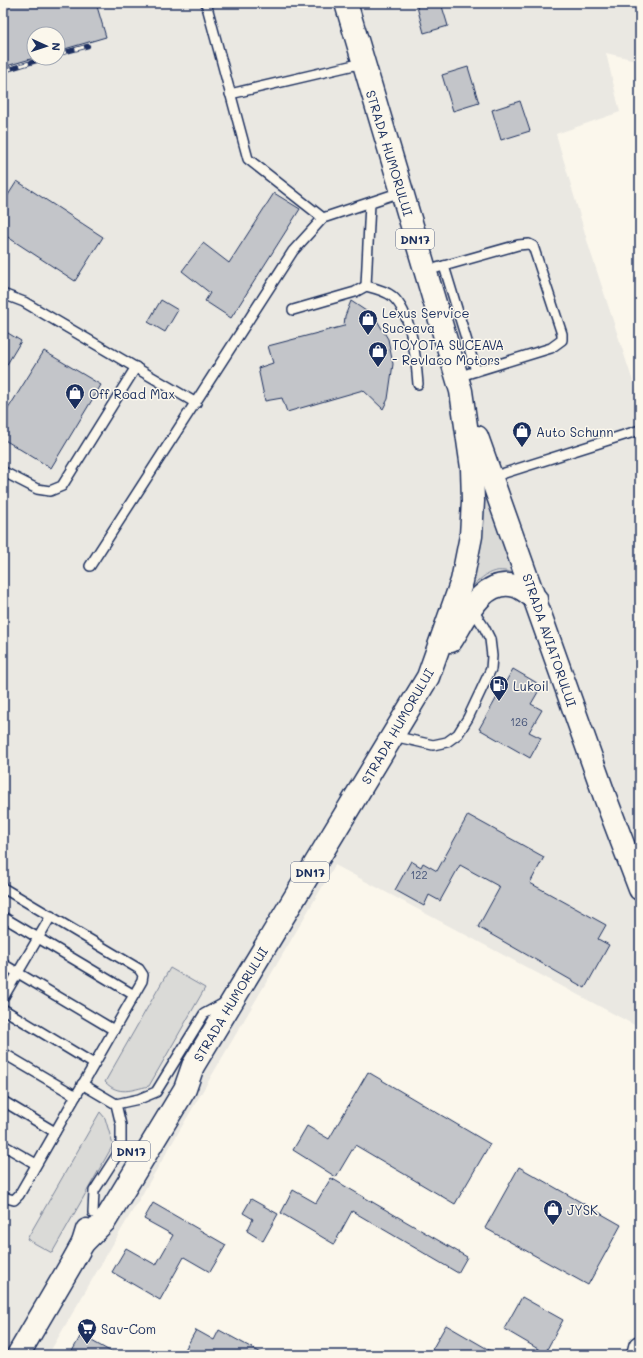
<svg xmlns="http://www.w3.org/2000/svg" width="643" height="1358" font-family="Mali,sans-serif">
<style>
.built{fill:#eae8e2;fill-rule:evenodd}
.green{fill:#dadad7;stroke:#7a849a}
.building{fill:#c3c5c9;stroke:#1b2f5e}
.lines{fill:none;stroke-linecap:round;stroke-linejoin:round}
.lane-casing{stroke:#1b2f5e;stroke-width:12}
.primary-casing{stroke:#1b2f5e;stroke-width:25}
.lane{stroke:#fbf7ec;stroke-width:9}
.primary{stroke:#fbf7ec;stroke-width:22}
.rail-casing{stroke:#1b2f5e;stroke-width:4.5}
.rail{stroke:#fbf7ec;stroke-width:3;stroke-dasharray:9;stroke-linecap:butt}
.labels{text-anchor:middle;dominant-baseline:central;stroke-width:3;stroke-linejoin:round;paint-order:stroke}
.number-label{font-size:11px;fill:#455479}
.shield{fill:#fbf7ec;stroke:#5e6b89;stroke-width:1}
.shield-label{font-size:12px;font-weight:bold;fill:#1b2f5e}
.street-label{font-size:13px;fill:#1b2f5e;stroke:#fbf7ec}
.poi-label{font-size:13px;fill:#1b2f5e;stroke:#fbf7ec;text-anchor:start}
</style>
<rect width="100%" height="100%" fill="#fbf7ec"/>
<filter id="ink" filterUnits="userSpaceOnUse"><feTurbulence type="fractalNoise" baseFrequency=".025" numOctaves="2"/><feDisplacementMap in="SourceGraphic" scale="8" xChannelSelector="R" yChannelSelector="G"/><feConvolveMatrix kernelMatrix="1 2 1 2 8 2 1 2 1" color-interpolation-filters="sRGB"/></filter>
<g filter="url(#ink)">
<path class="built" d="M3 3H640V61L606 53 620 112 556 134 589 247 640 403V1028L335 865 48 1355H3ZM34 34H58V58H34Z"/>
<g class="green">
<path d="M479 473 523 577C496 564 485 572 467 593Z"/>
<path d="M170 968 205 988 149 1086C131 1090 119 1096 105 1082Z"/>
<path d="M100 1112 105 1118 113 1145 52 1253 27 1239Z"/>
</g>
<g class="building">
<path d="M3 3H96L106 37 58 51V34H34V58L3 67Z"/>
<path d="M416 3H441L448 26 424 33Z"/>
<path d="M468 67 479 103 453 111 442 75Z"/>
<path d="M520 101 530 131 501 140 492 110Z"/>
<path d="M17 181 103 237 75 281 3 234V203Z"/>
<path d="M274 193 300 209 231 318 205 301 210 293 182 271 203 243 229 263Z"/>
<path d="M161 300 178 310 165 332 148 322Z"/>
<path d="M351 301 375 317 388 339 393 364 388 399 383 409 363 390 287 412 282 398 265 401 258 368 273 363 268 346 344 326 345 316Z"/>
<path d="M3 330 21 341 3 371Z"/>
<path d="M44 351 101 385 51 468 3 439V417Z"/>
<path d="M513 669 537 683 538 692 531 704 542 710 529 732 541 738 530 758 479 729Z"/>
<path d="M468 815 544 857 530 883 606 925 598 939 609 945 585 988 478 927 500 887 460 865 440 901 429 895 424 906 395 890 411 861 421 867 423 863 437 871Z"/>
<path d="M368 1072 490 1144 455 1204 355 1145 336 1177 293 1150 307 1126 329 1139Z"/>
<path d="M519 1167 621 1225 588 1285 485 1228Z"/>
<path d="M331 1178 467 1257 458 1273 352 1211 334 1244 281 1213 293 1190 316 1203Z"/>
<path d="M251 1199 278 1214 263 1241 247 1231 253 1219 243 1213Z"/>
<path d="M153 1203 226 1245 210 1272 184 1257 160 1300 112 1272 126 1248 156 1265 173 1235 144 1219Z"/>
<path d="M522 1297 563 1320 545 1353 504 1329Z"/>
<path d="M446 1325 498 1355H429Z"/>
<path d="M196 1330 214 1340 219 1330 265 1355H182Z"/>
<path d="M81 1335 117 1355H70Z"/>
</g>
<g class="lines">
<g class="lane-casing">
<g id="lane">
<path d="M206 3 248 159 323 218"/>
<path d="M230 94 363 63"/>
<path d="M444 266 476 371"/>
<path d="M426 271 518 245 529 244 533 246 562 334V340L551 348 457 377"/>
<path d="M366 286 370 203"/>
<path d="M3 294 24 302 196 403"/>
<path d="M293 310 355 292 366 286C374 288 384 290 392 296 412 313 416 359 418 384"/>
<path d="M4 472 37 489 50 491 62 486 136 367"/>
<path d="M492 477 640 430"/>
<path d="M90 566 293 251 323 218 401 192"/>
<path d="M393 736 433 745 447 742 458 734 468 718 491 669 492 656 490 639 484 627 472 609"/>
<path d="M3 888 139 969 143 975 142 981 19 1195 14 1200 3 1197"/>
<path d="M3 917 134 995"/>
<path d="M3 964 114 1030"/>
<path d="M3 998 51 916"/>
<path d="M3 1009 94 1064"/>
<path d="M3 1053 76 1096"/>
<path d="M82 1084 116 1104"/>
<path d="M3 1101 55 1132"/>
<path d="M3 1145 36 1164"/>
<path d="M93 1213 94 1191 117 1155 121 1144V1125L116 1104 139 1099 156 1092 204 1014 226 1002"/>
</g>
</g>
<g class="primary-casing">
<g id="primary">
<path d="M477 437 605 797 640 889"/>
<path d="M451 641C465 620 482 577 515 586 522 588 529 594 536 599"/>
<path d="M83 1243 105 1221 185 1089 193 1066 428 677 462 581 471 536 473 501 472 468 461 391 346 3"/>
<path d="M18 1355 73 1261 83 1243 87 1230"/>
<path d="M638 1355 640 1347"/>
</g>
</g>
<use href="#lane" class="lane"/>
<use href="#primary" class="primary"/>
<g class="rail-casing">
<g id="rail">
<path d="M58 54 88 46"/>
<path d="M3 71 46 58"/>
</g>
</g>
<use href="#rail" class="rail"/>
</g>
</g>
<defs>
<g id="shop-pin" transform="scale(1)"><path d="M0 17L-7.5 6A9.5 9.5 0 1 1 7.5 6Z" fill="#1b2f5e" stroke="#fbf7ec"/><path d="M-5-2.5h2.3a2.7 3.5 0 0 1 5.4 0H5L5.5 6h-11ZM-1.5-2.5h3a1.5 2.3 0 0 0-3 0Z" fill="#fff"/></g>
<g id="fuel-pin" transform="scale(1)"><path d="M0 17L-7.5 6A9.5 9.5 0 1 1 7.5 6Z" fill="#1b2f5e" stroke="#fbf7ec"/><path d="M-5.5-6h7V0h2V4h1.3V-2.5L3-4.5l.8-.8L6-3V5H2.5V1h-1V6h-7ZM-4.2-4.7v3.2H.2V-4.7Z" fill="#fff"/></g>
<g id="supermarket-pin" transform="scale(1)"><path d="M0 17L-7.5 6A9.5 9.5 0 1 1 7.5 6Z" fill="#1b2f5e" stroke="#fbf7ec"/><path d="M-6-5.5h2.5l.6 2H6L4.5 2H-2.5L-4.4-4H-6ZM-1.5 3.2a1.3 1.3 0 1 0 .1 0ZM3 3.2a1.3 1.3 0 1 0 .1 0Z" fill="#fff"/></g>
</defs>
<g fill-rule="evenodd">
<use href="#shop-pin" x="368" y="319"/>
<use href="#shop-pin" x="378" y="351"/>
<use href="#shop-pin" x="75" y="393"/>
<use href="#shop-pin" x="522" y="431"/>
<use href="#fuel-pin" x="499" y="685"/>
<use href="#shop-pin" x="553" y="1209"/>
<use href="#supermarket-pin" x="87" y="1328"/>
</g>
<g class="labels">
<g class="number-label">
<text x="519" y="721">126</text>
<text x="419" y="874">122</text>
</g>
<g class="shield">
<rect x="396" y="229" width="38" height="20" rx="3"/>
<rect x="291" y="862" width="38" height="20" rx="3"/>
<rect x="112" y="1141" width="38" height="20" rx="3"/>
</g>
<g class="shield-label">
<text x="415" y="239">DN17</text>
<text x="310" y="872">DN17</text>
<text x="131" y="1151">DN17</text>
</g>
<g class="street-label">
<text transform="translate(390 153) rotate(73)">STRADA HUMORULUI</text>
<text transform="translate(550 640) rotate(71)">STRADA AVIATORULUI</text>
<text transform="translate(397 726) rotate(-60)">STRADA HUMORULUI</text>
<text transform="translate(230 1004) rotate(-59)">STRADA HUMORULUI</text>
</g>
<g class="poi-label">
<text x="382" y="312">Lexus Service<tspan x="382" dy="15">Suceava</tspan></text>
<text x="392" y="344">TOYOTA SUCEAVA<tspan x="392" dy="15">- Revlaco Motors</tspan></text>
<text x="89" y="393">Off Road Max</text>
<text x="536" y="431">Auto Schunn</text>
<text x="513" y="685">Lukoil</text>
<text x="567" y="1209">JYSK</text>
<text x="101" y="1328">Sav-Com</text>
</g>
</g>
<rect width="643" height="1358" fill="none" stroke="#fbf7ec" stroke-width="16"/>
<rect x="8" y="8" width="627" height="1342" fill="none" stroke="#1b2f5e" stroke-width="1.5" filter="url(#ink)"/>
<g transform="translate(46 46) rotate(93)"><circle r="19" fill="#fbf7ec" stroke="#a1a7b3"/>
<path d="M0-3L7 15L0 10L-7 15Z" fill="#1b2f5e"/>
<text y="-6" font-size="11" font-weight="bold" text-anchor="middle" fill="#1b2f5e">N</text>
</g>
</svg>
